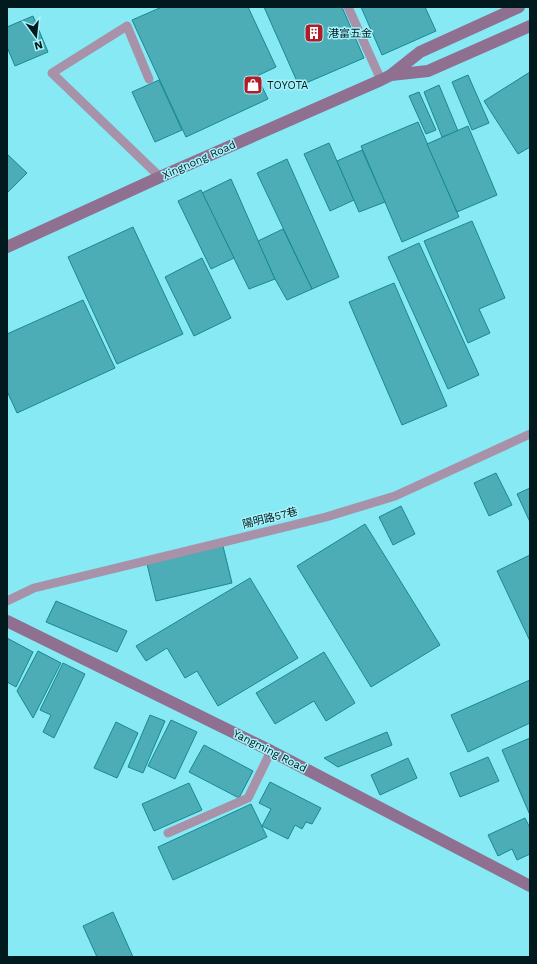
<svg xmlns="http://www.w3.org/2000/svg" width="537" height="964" font-family="'Work Sans','Noto Sans TC',sans-serif">
<style>
.building{fill:#4cadb7;stroke:#178993}
.lines{fill:none;stroke-linecap:round;stroke-linejoin:round}
.lane{stroke:#a792a9;stroke-width:9}
.secondary{stroke:#8f7091;stroke-width:12}
.labels{text-anchor:middle;dominant-baseline:central;stroke-width:3;stroke-linejoin:round;paint-order:stroke}
.poi-label{font-size:11px;fill:#001a1d;stroke:#a8f3fb;text-anchor:start}
.street-label{font-size:11px;fill:#001a1d;stroke:#a8f3fb}
</style>
<rect width="100%" height="100%" fill="#87e9f3"/>
<g class="building">
<path d="M162 7H248L276 67 257 76 268 99 186 137 132 20Z"/>
<path d="M264 7H342L364 58 299 86Z"/>
<path d="M361 7H425L436 31 382 55Z"/>
<path d="M33 16 48 52 15 66 7 47V27Z"/>
<path d="M530 72V147L518 154 484 101Z"/>
<path d="M468 75 489 123 472 130 452 82Z"/>
<path d="M159 80 182 130 155 142 132 92Z"/>
<path d="M439 85 458 131 442 137 424 92Z"/>
<path d="M419 92 436 130 426 134 409 96Z"/>
<path d="M418 122 459 217 402 242 361 146Z"/>
<path d="M468 126 497 195 457 212 427 144Z"/>
<path d="M329 143 354 200 330 211 304 154Z"/>
<path d="M362 150 385 202 359 212 337 161Z"/>
<path d="M7 154 27 173 7 193Z"/>
<path d="M287 159 339 277 312 289 257 173Z"/>
<path d="M231 179 275 279 249 289 202 193Z"/>
<path d="M201 190 234 258 211 269 178 201Z"/>
<path d="M472 221 505 298 479 309 490 333 468 343 424 241Z"/>
<path d="M133 227 183 334 117 364 68 257Z"/>
<path d="M283 229 312 289 287 300 275 279 258 241Z"/>
<path d="M419 243 479 375 448 389 388 257Z"/>
<path d="M202 258 231 318 194 336 165 277Z"/>
<path d="M394 283 447 406 402 425 349 302Z"/>
<path d="M83 300 115 368 17 413 7 391V334Z"/>
<path d="M496 473 512 505 489 516 474 483Z"/>
<path d="M530 488V522L517 494Z"/>
<path d="M401 506 415 534 393 545 379 517Z"/>
<path d="M365 524 440 645 371 687 297 566Z"/>
<path d="M223 546 232 583 156 601 147 564Z"/>
<path d="M530 555V641L497 571Z"/>
<path d="M250 578 298 658 218 706 197 671 185 678 167 648 146 661 136 646Z"/>
<path d="M56 601 127 631 117 652 46 622Z"/>
<path d="M7 638 33 652 16 687 7 682Z"/>
<path d="M38 651 61 663 33 718 17 691Z"/>
<path d="M324 652 355 703 326 721 314 701 275 724 256 693Z"/>
<path d="M63 663 85 674 54 738 43 732 51 715 40 710Z"/>
<path d="M530 680V723L468 752 451 715Z"/>
<path d="M150 715 165 721 143 773 128 767Z"/>
<path d="M171 720 197 732 175 779 148 766Z"/>
<path d="M116 722 138 733 117 778 94 768Z"/>
<path d="M387 732 392 745 338 767 324 758Z"/>
<path d="M530 738V815L502 750Z"/>
<path d="M204 745 253 771 239 798 189 772Z"/>
<path d="M488 757 499 781 460 797 450 773Z"/>
<path d="M408 758 417 778 380 795 371 775Z"/>
<path d="M270 782 321 808 312 824 306 822 302 829 295 825 288 839 262 826 271 809 259 803Z"/>
<path d="M189 783 202 810 154 831 142 804Z"/>
<path d="M251 804 267 837 173 880 158 847Z"/>
<path d="M525 818 530 828V854L517 860 512 849 498 856 488 835Z"/>
<path d="M113 912 133 957H97L83 926Z"/>
</g>
<g class="lines">
<g class="lane">
<path d="M348 7 381 80"/>
<path d="M149 79 127 26 52 73 160 177"/>
<path d="M7 601 34 588 326 517 395 496 530 434"/>
<path d="M168 833 248 798 271 751"/>
</g>
<g class="secondary">
<path d="M391 75 428 71 530 26"/>
<path d="M7 247 160 177 381 80 391 75 420 52 519 7"/>
<path d="M7 621 271 751 530 886"/>
</g>
</g>
<defs>
<g id="building-square" transform="scale(1)"><rect x="-9" y="-9" width="18" height="18" rx="4" fill="#b01d28" stroke="#a8f3fb"/><path d="M-4-6H4V6H1V3H-1V6H-4ZM-2.5-4.3h1.7v1.8h-1.7ZM.8-4.3h1.7v1.8H.8ZM-2.5-1h1.7V.8h-1.7ZM.8-1h1.7V.8H.8Z" fill="#fff"/></g>
<g id="shop-square" transform="scale(1)"><rect x="-9" y="-9" width="18" height="18" rx="4" fill="#b01d28" stroke="#a8f3fb"/><path d="M-5-2.5h2.3a2.7 3.5 0 0 1 5.4 0H5L5.5 6h-11ZM-1.5-2.5h3a1.5 2.3 0 0 0-3 0Z" fill="#fff"/></g>
</defs>
<g fill-rule="evenodd">
<use href="#building-square" x="314" y="33"/>
<use href="#shop-square" x="253" y="85"/>
</g>
<g class="labels">
<g class="poi-label">
<text x="328" y="33">港富五金</text>
<text x="267" y="85">TOYOTA</text>
</g>
<g class="street-label">
<text transform="translate(199 160) rotate(-24)">Xingnong Road</text>
<text transform="translate(270 518) rotate(-14)">陽明路57巷</text>
<text transform="translate(270 751) rotate(27)">Yangming Road</text>
</g>
</g>
<rect width="537" height="964" fill="none" stroke="#001a1d" stroke-width="16"/>
<g transform="translate(36 36) rotate(165)" stroke="#a8f3fb" stroke-width="3" paint-order="stroke">
<path d="M0-3L7 15L0 10L-7 15Z" fill="#001a1d"/>
<text y="-6" font-size="11" font-weight="bold" text-anchor="middle" fill="#001a1d">N</text>
</g>
</svg>
